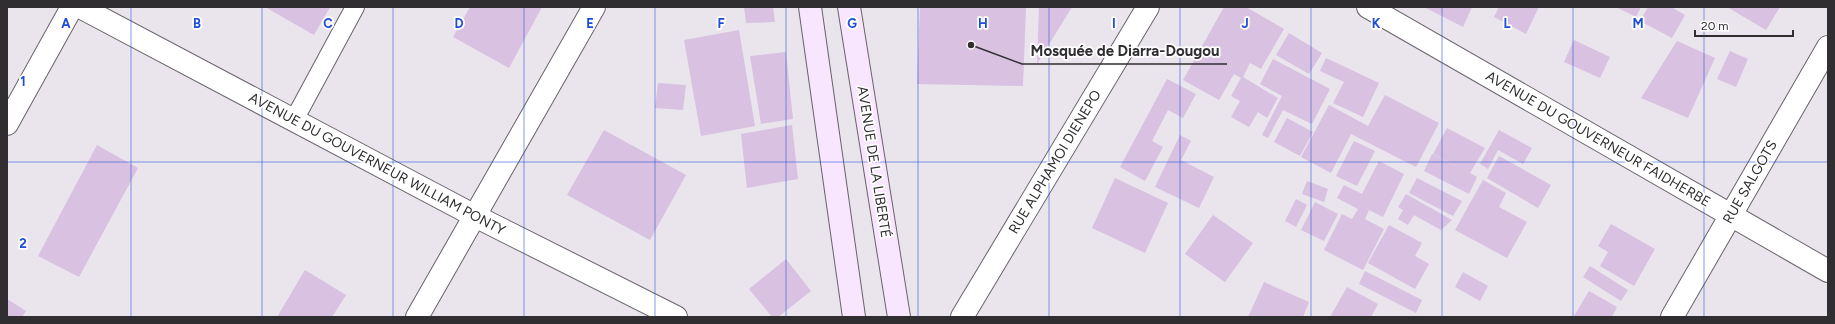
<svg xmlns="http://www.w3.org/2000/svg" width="1835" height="324" font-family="Figtree,sans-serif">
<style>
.building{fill:#d8c1e1}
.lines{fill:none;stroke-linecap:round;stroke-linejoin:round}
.lane-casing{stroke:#69636b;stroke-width:20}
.street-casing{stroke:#69636b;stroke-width:24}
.secondary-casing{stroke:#69636b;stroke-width:24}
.lane{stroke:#fff;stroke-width:18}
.street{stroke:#fff;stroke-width:22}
.secondary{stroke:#f7e6fd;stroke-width:22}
.grid{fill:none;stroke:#1d4ed8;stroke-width:1;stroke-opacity:0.55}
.labels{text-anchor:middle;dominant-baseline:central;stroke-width:3.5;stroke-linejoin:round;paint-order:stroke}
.street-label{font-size:14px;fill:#302e31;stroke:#fff}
.grid-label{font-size:13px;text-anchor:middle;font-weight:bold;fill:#1d4ed8;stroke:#fff;stroke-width:3.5;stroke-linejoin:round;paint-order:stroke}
.leader{fill:none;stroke:#302e31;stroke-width:1.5}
.callout-dot{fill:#302e31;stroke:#fff;stroke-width:1.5}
.callout-label{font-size:15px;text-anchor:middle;font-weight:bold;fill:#302e31;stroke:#fff;stroke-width:3.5;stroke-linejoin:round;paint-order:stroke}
</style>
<rect width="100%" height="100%" fill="#eae4ed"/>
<g class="building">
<path d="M265 7H330L314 35Z"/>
<path d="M470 7H542L509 68 453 37Z"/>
<path d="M744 7H773L775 22 746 23Z"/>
<path d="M920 7H1026L1023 86 917 84Z"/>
<path d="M1039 7H1072L1037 64Z"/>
<path d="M1224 7H1246L1284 29 1261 69 1250 63 1243 77 1278 98 1267 118 1258 112 1249 127 1231 117 1240 101 1231 96 1241 78 1234 74 1219 100 1183 80Z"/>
<path d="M1424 7H1472L1463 27Z"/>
<path d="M1499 7H1539L1526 34 1494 17Z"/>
<path d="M1616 7H1641L1636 17Z"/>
<path d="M1648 7H1671L1685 15 1672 38 1640 21Z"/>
<path d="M1727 7H1780L1766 30Z"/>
<path d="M739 30 755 126 701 136 684 40Z"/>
<path d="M1289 33 1322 53 1309 74 1276 55Z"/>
<path d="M1574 40 1610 57 1600 78 1564 62Z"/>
<path d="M1677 41 1715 58 1688 118 1641 98Z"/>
<path d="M1730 51 1748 59 1736 87 1717 79Z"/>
<path d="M786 52 793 119 761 124 750 56Z"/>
<path d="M1326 58 1379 83 1363 117 1333 103 1344 82 1320 71Z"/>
<path d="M1273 59 1330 89 1312 124 1283 110 1268 138 1262 135 1282 96 1260 84Z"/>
<path d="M1167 79 1196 94 1183 118 1168 110 1152 141 1163 147 1145 181 1120 167Z"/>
<path d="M658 83 686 85 683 110 655 108Z"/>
<path d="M1385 95 1439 123 1416 167 1351 134 1331 173 1301 157 1329 105 1368 126Z"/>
<path d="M1287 118 1313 132 1300 156 1274 142Z"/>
<path d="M792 125 798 179 747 188 741 134Z"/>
<path d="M1447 128 1485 148 1470 173 1477 177 1469 194 1424 171 1432 154 1466 171 1433 154Z"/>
<path d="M604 130 686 175 650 240 567 195Z"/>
<path d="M1499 130 1532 148 1523 164 1498 150 1488 169 1480 164Z"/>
<path d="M1180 135 1191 141 1181 160 1214 177 1199 208 1155 187Z"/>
<path d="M1354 141 1375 151 1357 186 1336 176Z"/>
<path d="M97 145 138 168 79 277 38 256Z"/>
<path d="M1499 156 1551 185 1538 208 1487 178Z"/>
<path d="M1379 161 1404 174 1383 217 1369 210 1365 219 1384 229 1363 270 1324 250 1342 214 1352 219 1358 209 1337 198 1344 185 1362 194Z"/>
<path d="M1115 178 1168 203 1145 253 1092 228Z"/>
<path d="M1417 178 1462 201 1453 216 1409 193Z"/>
<path d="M1483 180 1506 193 1499 207 1527 222 1507 258 1455 230Z"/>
<path d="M1307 181 1328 189 1324 202 1302 194Z"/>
<path d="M1406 194 1452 220 1441 230 1414 215 1408 225 1398 219 1403 210 1398 207Z"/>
<path d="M1296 199 1307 205 1296 227 1285 221Z"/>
<path d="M1315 202 1338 214 1324 241 1301 230Z"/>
<path d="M1213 215 1253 243 1225 282 1185 254Z"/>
<path d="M1611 224 1655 249 1634 286 1600 266 1608 252 1598 246Z"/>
<path d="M1389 225 1422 243 1415 256 1429 264 1415 289 1368 263Z"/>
<path d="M786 259 811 291 778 317H772L749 289Z"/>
<path d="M1590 266 1628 290 1621 301 1583 277Z"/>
<path d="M305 270 346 295 332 317H277Z"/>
<path d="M1365 271 1422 300 1416 313 1359 284Z"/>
<path d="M1463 272 1488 286 1480 301 1455 287Z"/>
<path d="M1264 282 1309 302 1303 317H1248Z"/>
<path d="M1347 287 1378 304 1371 317H1330Z"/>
<path d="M1589 291 1617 307 1612 317 1574 316Z"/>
<path d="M7 299 26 311 22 317H7Z"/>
</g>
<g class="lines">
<g class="lane-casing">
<path id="lane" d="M294 120 355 7"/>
</g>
<g class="street-casing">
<g id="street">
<path d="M80 7 475 216 676 317"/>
<path d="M1368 7 1828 271"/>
<path d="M7 124 72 7"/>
<path d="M417 317 594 7"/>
<path d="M962 317 1148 7"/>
<path d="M1672 317 1828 47"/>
</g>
</g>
<g class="secondary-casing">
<g id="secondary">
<path d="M810 7 854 317"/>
<path d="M849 7 899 317"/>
</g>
</g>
<use href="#lane" class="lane"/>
<use href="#street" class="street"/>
<use href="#secondary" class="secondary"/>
</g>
<path class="grid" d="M131 7V317M262 7V317M393 7V317M524 7V317M655 7V317M786 7V317M918 7V317M1049 7V317M1180 7V317M1311 7V317M1442 7V317M1573 7V317M1704 7V317M7 162H1828"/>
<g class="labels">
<g class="street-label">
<text transform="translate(1598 139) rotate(30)">AVENUE DU GOUVERNEUR FAIDHERBE</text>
<text transform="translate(874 162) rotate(81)">AVENUE DE LA LIBERTÉ</text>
<text transform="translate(1055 162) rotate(-59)">RUE ALPHAMOI DIENEPO</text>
<text transform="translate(377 164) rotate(28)">AVENUE DU GOUVERNEUR WILLIAM PONTY</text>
<text transform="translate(1750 182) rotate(-60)">RUE SALGOTS</text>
</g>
</g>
<g class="grid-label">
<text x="66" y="28">A</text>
<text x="197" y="28">B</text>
<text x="328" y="28">C</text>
<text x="459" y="28">D</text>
<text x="590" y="28">E</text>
<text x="721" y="28">F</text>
<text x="852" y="28">G</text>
<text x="983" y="28">H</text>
<text x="1114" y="28">I</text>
<text x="1245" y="28">J</text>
<text x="1376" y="28">K</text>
<text x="1507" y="28">L</text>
<text x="1638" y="28">M</text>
<text x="23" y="86">1</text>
<text x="23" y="248">2</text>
</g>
<path class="leader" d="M971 45L1022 64H1227"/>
<circle class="callout-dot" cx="971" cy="45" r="4"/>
<g class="callout-label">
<text x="1125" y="56">Mosquée de Diarra-Dougou</text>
</g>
<rect width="1835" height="324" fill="none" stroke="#302e31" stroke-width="16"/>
<path d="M1695 30v6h98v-6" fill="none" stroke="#302e31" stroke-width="2"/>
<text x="1701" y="30" font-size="12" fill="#302e31" stroke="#ffffff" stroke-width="3" paint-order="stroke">20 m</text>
</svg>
